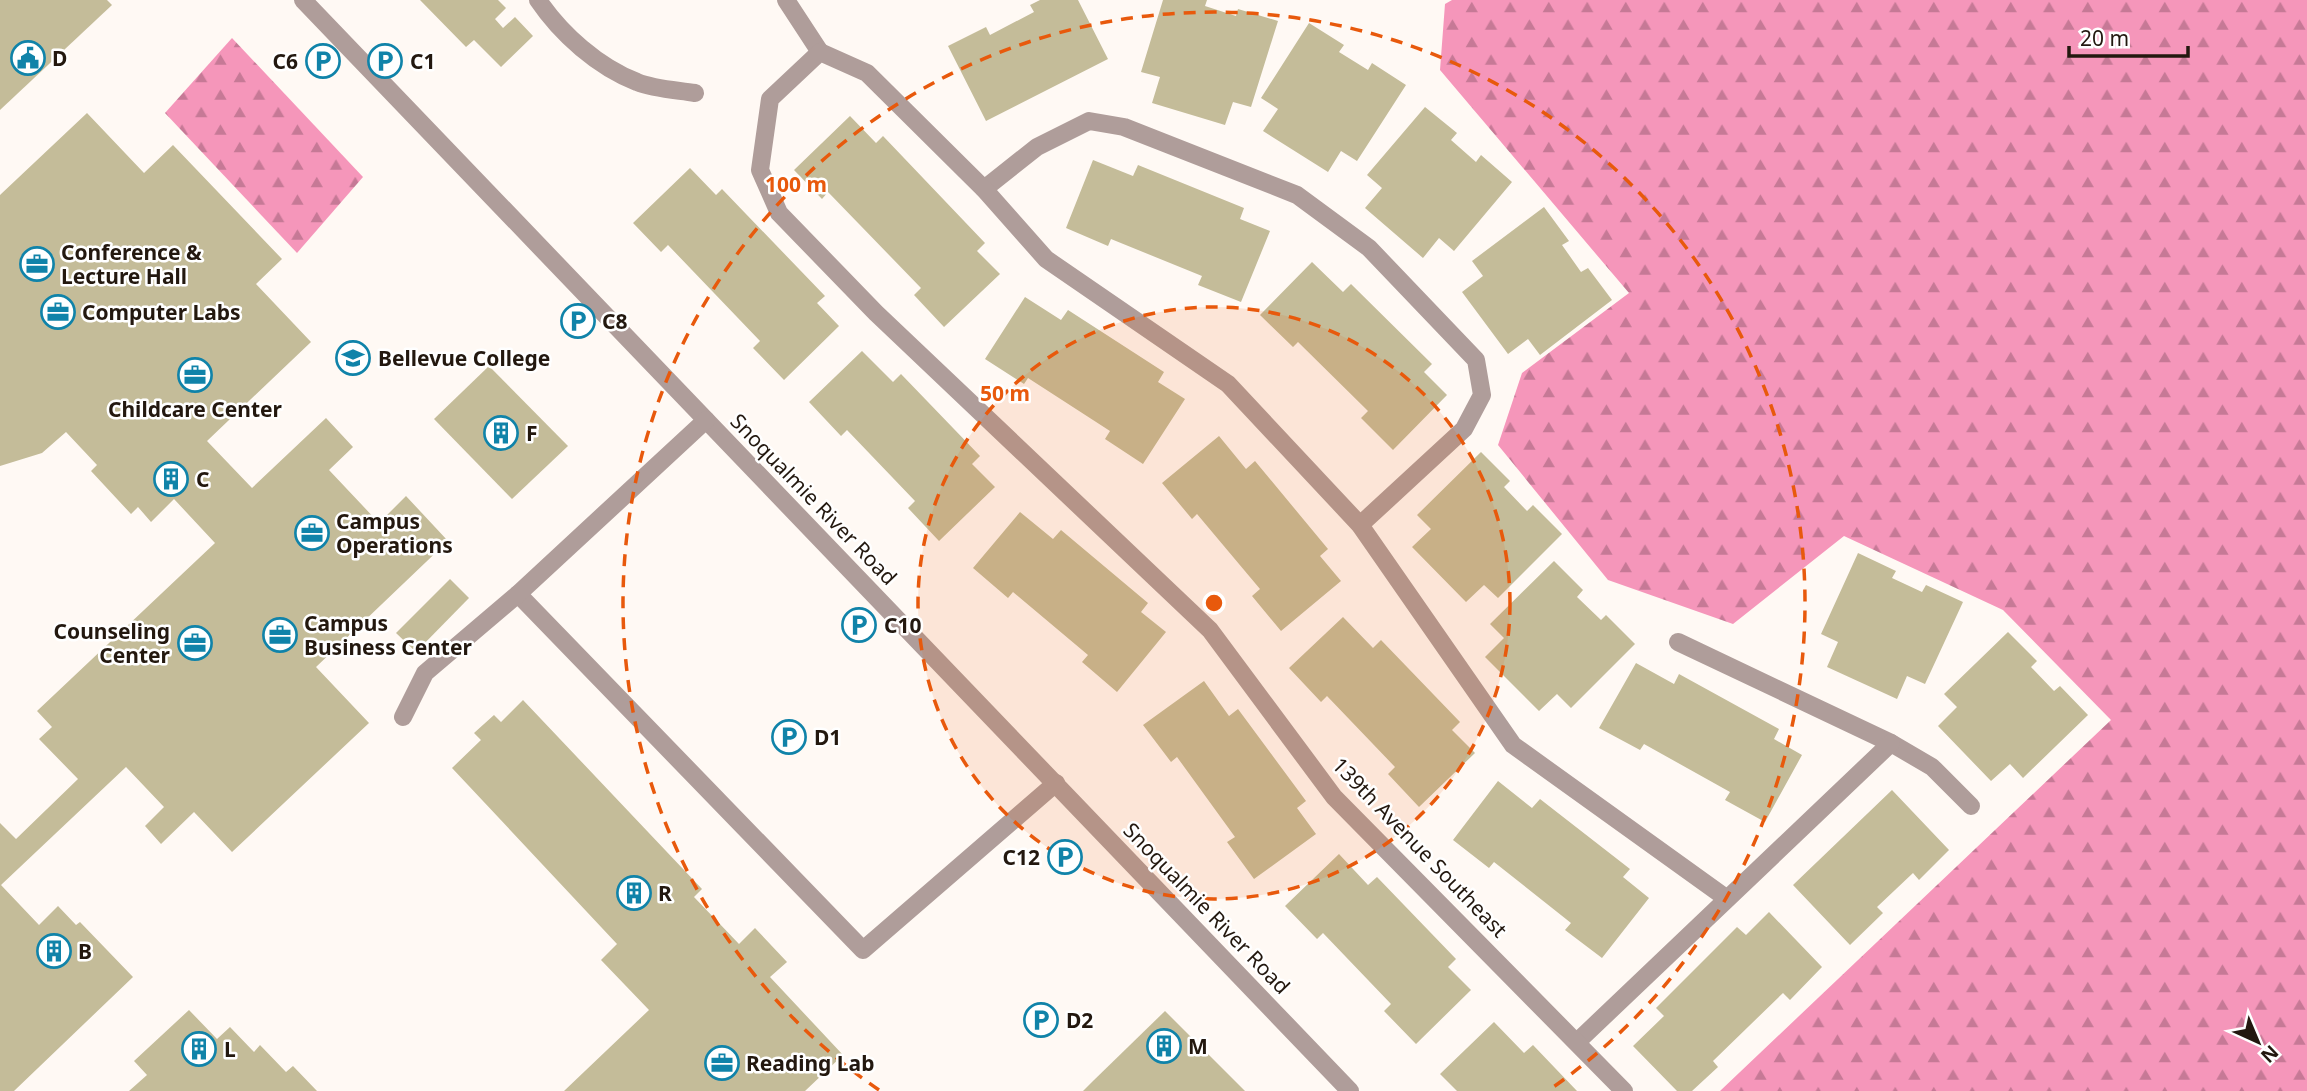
<svg xmlns="http://www.w3.org/2000/svg" width="2307" height="1091" font-family="'Noto Sans',sans-serif">
<style>
.forest{fill:url(#forest-firs)}
.building{fill:#c4bc99}
.lines{fill:none;stroke-linecap:round;stroke-linejoin:round}
.minor{stroke:#af9d9a;stroke-width:18}
.ring{fill:none;stroke:#e8590c;stroke-width:3.5;stroke-dasharray:12 9}
.labels{text-anchor:middle;dominant-baseline:central;stroke-width:5;stroke-linejoin:round;paint-order:stroke}
.poi-label{font-size:21px;font-weight:bold;fill:#23180f;stroke:#fff;text-anchor:start}
.street-label{font-size:21px;fill:#23180f;stroke:#fff}
.centre{fill:#e8590c;stroke:#fff;stroke-width:3.5}
.ring-label{font-size:21px;text-anchor:middle;font-weight:bold;fill:#e8590c;stroke:#fff;stroke-width:5;stroke-linejoin:round;paint-order:stroke}
</style>
<defs>
<pattern id="forest-firs" width="22" height="20" patternUnits="userSpaceOnUse" patternTransform="scale(1.75)"><rect width="22" height="20" fill="#f596ba"/><path d="M5 1l3.5 6h-7zM16 11l3.5 6h-7z" fill="#c67996"/></pattern>
</defs>
<rect width="100%" height="100%" fill="#fff9f4"/>
<g class="forest">
<path d="M1452 0H2307V1091H1720L2111 720 2003 610 1844 536 1733 624 1608 580 1498 445 1522 373 1629 293 1440 70 1445 4Z"/>
<path d="M232 38 363 177 297 253 165 113Z"/>
</g>
<g class="building">
<path d="M0 0H107L112 5 0 110Z"/>
<path d="M420 0H498L506 8 495 19 503 28 515 17 533 36 501 67 474 40 466 47Z"/>
<path d="M1040 0H1078L1108 59 986 121 948 46 986 27 990 35 1034 12 1030 5Z"/>
<path d="M1163 0H1207L1205 6 1236 16 1238 9 1278 21 1251 107 1233 102 1225 125 1152 103 1160 77 1141 72Z"/>
<path d="M1309 23 1344 45 1339 52 1368 70 1372 63 1406 85 1357 161 1341 151 1328 172 1263 131 1278 109 1261 98Z"/>
<path d="M1425 107 1457 133 1451 140 1476 162 1481 155 1512 182 1454 251 1439 238 1423 258 1365 208 1382 188 1367 175Z"/>
<path d="M87 113 144 173 173 145 282 259 256 284 311 342 207 441 252 488 326 418 353 447 329 470 379 523 406 496 448 541 316 667 369 723 232 852 194 812 161 844 145 826 164 807 126 767 1 885 39 925 58 906 76 925 80 922 133 977 14 1091H0V823L16 839 78 779 39 739 52 727 37 711 215 543 174 499 151 522 138 507 131 514 91 471 97 465 66 432 42 453 0 466V195Z"/>
<path d="M850 116 876 143 883 136 985 243 977 251 1000 274 944 327 914 295 921 288 828 192 822 199 794 170Z"/>
<path d="M1093 160 1133 176 1138 165 1244 208 1240 219 1270 231 1241 302 1198 285 1202 276 1111 239 1108 246 1066 228Z"/>
<path d="M690 168 716 195 722 189 825 296 817 303 839 326 784 380 753 348 760 341 668 245 661 252 633 223Z"/>
<path d="M1544 207 1569 241 1562 245 1581 272 1588 268 1612 300 1540 355 1528 339 1508 354 1462 292 1483 276 1472 261Z"/>
<path d="M1312 262 1343 292 1351 284 1432 364 1424 372 1447 395 1393 450 1361 418 1368 411 1298 342 1293 347 1260 315Z"/>
<path d="M1025 297 1061 320 1068 310 1164 372 1158 382 1185 399 1143 464 1105 439 1110 431 1028 378 1024 384 985 359Z"/>
<path d="M862 351 893 382 901 374 980 456 972 464 995 487 939 541 908 508 915 501 847 430 841 436 809 402Z"/>
<path d="M489 366 568 446 512 499 434 419Z"/>
<path d="M1219 436 1246 469 1255 461 1328 549 1320 556 1341 581 1281 631 1252 596 1260 589 1197 514 1192 519 1162 483Z"/>
<path d="M1481 452 1510 481 1504 487 1527 511 1533 505 1562 534 1498 598 1484 585 1466 602 1412 547 1431 529 1417 515Z"/>
<path d="M1020 512 1053 539 1061 530 1148 603 1141 612 1166 632 1117 692 1082 662 1088 655 1013 592 1008 598 973 568Z"/>
<path d="M1858 553 1896 571 1892 578 1922 592 1926 585 1963 602 1925 684 1907 676 1897 699 1827 667 1838 642 1821 634Z"/>
<path d="M1554 561 1583 590 1577 597 1601 620 1606 615 1635 644 1571 708 1557 694 1539 711 1485 657 1504 638 1490 624Z"/>
<path d="M450 579 469 598 416 652 396 633Z"/>
<path d="M1343 617 1373 648 1381 640 1460 722 1452 730 1475 753 1419 807 1388 774 1395 767 1327 696 1321 702 1289 668Z"/>
<path d="M2008 632 2037 661 2031 667 2054 691 2060 686 2088 715 2023 778 2010 764 1991 781 1938 726 1957 707 1944 694Z"/>
<path d="M1636 663 1674 684 1679 674 1779 729 1774 739 1802 755 1765 822 1725 800 1730 792 1644 744 1640 750 1599 728Z"/>
<path d="M1204 681 1229 716 1238 709 1306 801 1297 808 1316 834 1254 879 1227 842 1235 837 1177 757 1171 762 1143 725Z"/>
<path d="M523 700 702 889 694 897 739 944 755 928 787 962 770 977 843 1055 805 1091H564L649 1010 601 960 617 944 452 768 481 740 474 733 494 715 501 722Z"/>
<path d="M1498 781 1532 808 1540 799 1630 869 1623 877 1649 898 1602 958 1565 930 1571 923 1494 862 1489 868 1453 840Z"/>
<path d="M1892 790 1949 850 1919 880 1913 873 1877 907 1883 913 1850 945 1793 885Z"/>
<path d="M1339 854 1368 885 1377 877 1456 959 1448 967 1471 990 1416 1044 1384 1011 1391 1004 1323 933 1317 939 1285 906Z"/>
<path d="M1769 912 1822 967 1790 1000 1783 993 1713 1061 1718 1067 1692 1091H1677L1633 1046 1664 1016 1656 1008 1737 927 1746 935Z"/>
<path d="M189 1010 217 1039 230 1027 254 1052 260 1045 286 1072 293 1066 317 1091H129L147 1075 134 1061Z"/>
<path d="M1165 1011 1245 1091H1083L1092 1082Z"/>
<path d="M1494 1022 1524 1053 1533 1045 1577 1091H1457L1440 1074Z"/>
</g>
<g class="lines">
<g class="minor">
<path d="M303 0 1350 1091"/>
<path d="M538 0C561 34 598 67 637 82 654 89 676 90 695 93"/>
<path d="M786 0 820 52"/>
<path d="M984 189 1037 147 1089 121 1124 127 1297 195 1369 248 1476 360 1482 395 1464 429 1360 525"/>
<path d="M518 594 863 950 1056 783"/>
<path d="M1678 642 1891 743 1932 767 1971 806"/>
<path d="M403 717 425 673 518 594 706 420"/>
<path d="M1577 1042 1891 743"/>
<path d="M1624 1091 1334 797 1210 630 876 313 779 213 760 170 770 99 820 52 867 73 984 189 1046 259 1228 384 1360 525 1513 745 1726 898"/>
</g>
</g>
<circle cx="1214" cy="603" r="296" fill="#e8590c" fill-opacity=".12"/>
<g class="ring">
<circle cx="1214" cy="603" r="296"/>
<path d="M879 1090A591 591 0 1 1 1549 1090"/>
</g>
<defs>
<g id="civic-ring" transform="scale(1.75)"><circle r="9.5" fill="#fff" stroke="#1083a9" stroke-width="1.5"/><path d="M-.6-6.5H3V-4.5H.6V-3L4-1V1h2V6H-6V1h2V-1L-.6-3ZM-1.2 2.5V6h2.4V2.5Z" fill="#1083a9"/></g>
<g id="parking-ring" transform="scale(1.75)"><circle r="9.5" fill="#fff" stroke="#1083a9" stroke-width="1.5"/><path d="M-3.5-5.5H1a3.5 3.5 0 0 1 0 7H-1V5.5H-3.5ZM-1-3.4V-.6H.8a1.4 1.4 0 0 0 0-2.8Z" fill="#1083a9"/></g>
<g id="office-ring" transform="scale(1.75)"><circle r="9.5" fill="#fff" stroke="#1083a9" stroke-width="1.5"/><path d="M-6-3h4V-5.5h4V-3h4V5H-6ZM-1-4.5V-3h2v-1.5ZM-6 0V1H6V0Z" fill="#1083a9"/></g>
<g id="university-ring" transform="scale(1.75)"><circle r="9.5" fill="#fff" stroke="#1083a9" stroke-width="1.5"/><path d="M0-5L7-2L0 1L-7-2ZM-4 1L0 2.5L4 1V4Q0 6-4 4Z" fill="#1083a9"/></g>
<g id="building-ring" transform="scale(1.75)"><circle r="9.5" fill="#fff" stroke="#1083a9" stroke-width="1.5"/><path d="M-4-6H4V6H1V3H-1V6H-4ZM-2.5-4.3h1.7v1.8h-1.7ZM.8-4.3h1.7v1.8H.8ZM-2.5-1h1.7V.8h-1.7ZM.8-1h1.7V.8H.8Z" fill="#1083a9"/></g>
</defs>
<g fill-rule="evenodd">
<use href="#civic-ring" x="28" y="58"/>
<use href="#parking-ring" x="323" y="61"/>
<use href="#parking-ring" x="385" y="61"/>
<use href="#office-ring" x="37" y="264"/>
<use href="#office-ring" x="58" y="312"/>
<use href="#parking-ring" x="578" y="321"/>
<use href="#university-ring" x="353" y="358"/>
<use href="#office-ring" x="195" y="375"/>
<use href="#building-ring" x="501" y="433"/>
<use href="#building-ring" x="171" y="479"/>
<use href="#office-ring" x="312" y="533"/>
<use href="#parking-ring" x="859" y="625"/>
<use href="#office-ring" x="280" y="635"/>
<use href="#office-ring" x="195" y="643"/>
<use href="#parking-ring" x="789" y="737"/>
<use href="#parking-ring" x="1065" y="857"/>
<use href="#building-ring" x="634" y="893"/>
<use href="#building-ring" x="54" y="951"/>
<use href="#parking-ring" x="1041" y="1020"/>
<use href="#building-ring" x="1164" y="1046"/>
<use href="#building-ring" x="199" y="1049"/>
<use href="#office-ring" x="722" y="1063"/>
</g>
<g class="labels">
<g class="poi-label">
<text x="52" y="58">D</text>
<text x="298" y="61" text-anchor="end">C6</text>
<text x="410" y="61">C1</text>
<text x="61" y="252">Conference &amp;<tspan x="61" dy="24">Lecture Hall</tspan></text>
<text x="82" y="312">Computer Labs</text>
<text x="602" y="321">C8</text>
<text x="378" y="358">Bellevue College</text>
<text x="195" y="409" text-anchor="middle">Childcare Center</text>
<text x="526" y="433">F</text>
<text x="196" y="479">C</text>
<text x="336" y="521">Campus<tspan x="336" dy="24">Operations</tspan></text>
<text x="304" y="623">Campus<tspan x="304" dy="24">Business Center</tspan></text>
<text x="884" y="625">C10</text>
<text x="170" y="631" text-anchor="end">Counseling<tspan x="170" dy="24">Center</tspan></text>
<text x="814" y="737">D1</text>
<text x="1040" y="857" text-anchor="end">C12</text>
<text x="658" y="893">R</text>
<text x="78" y="951">B</text>
<text x="1066" y="1020">D2</text>
<text x="1188" y="1046">M</text>
<text x="224" y="1049">L</text>
<text x="746" y="1063">Reading Lab</text>
</g>
<g class="street-label">
<text transform="translate(814 499) rotate(46)">Snoqualmie River Road</text>
<text transform="translate(1420 847) rotate(46)">139th Avenue Southeast</text>
<text transform="translate(1207 908) rotate(46)">Snoqualmie River Road</text>
</g>
</g>
<circle cx="1214" cy="603" r="10" class="centre"/>
<g class="ring-label">
<text x="796" y="192">100 m</text>
<text x="1005" y="401">50 m</text>
</g>
<g transform="translate(2258 1042) rotate(136)" stroke="#ffffff" stroke-width="5" paint-order="stroke">
<path d="M0-5L12 26L0 18L-12 26Z" fill="#23180f"/>
<text y="-10" font-size="19" font-weight="bold" text-anchor="middle" fill="#23180f">N</text>
</g>
<path d="M2069 46v10h119v-10" fill="none" stroke="#23180f" stroke-width="3.5"/>
<text x="2080" y="46" font-size="21" fill="#23180f" stroke="#ffffff" stroke-width="5" paint-order="stroke">20 m</text>
</svg>
